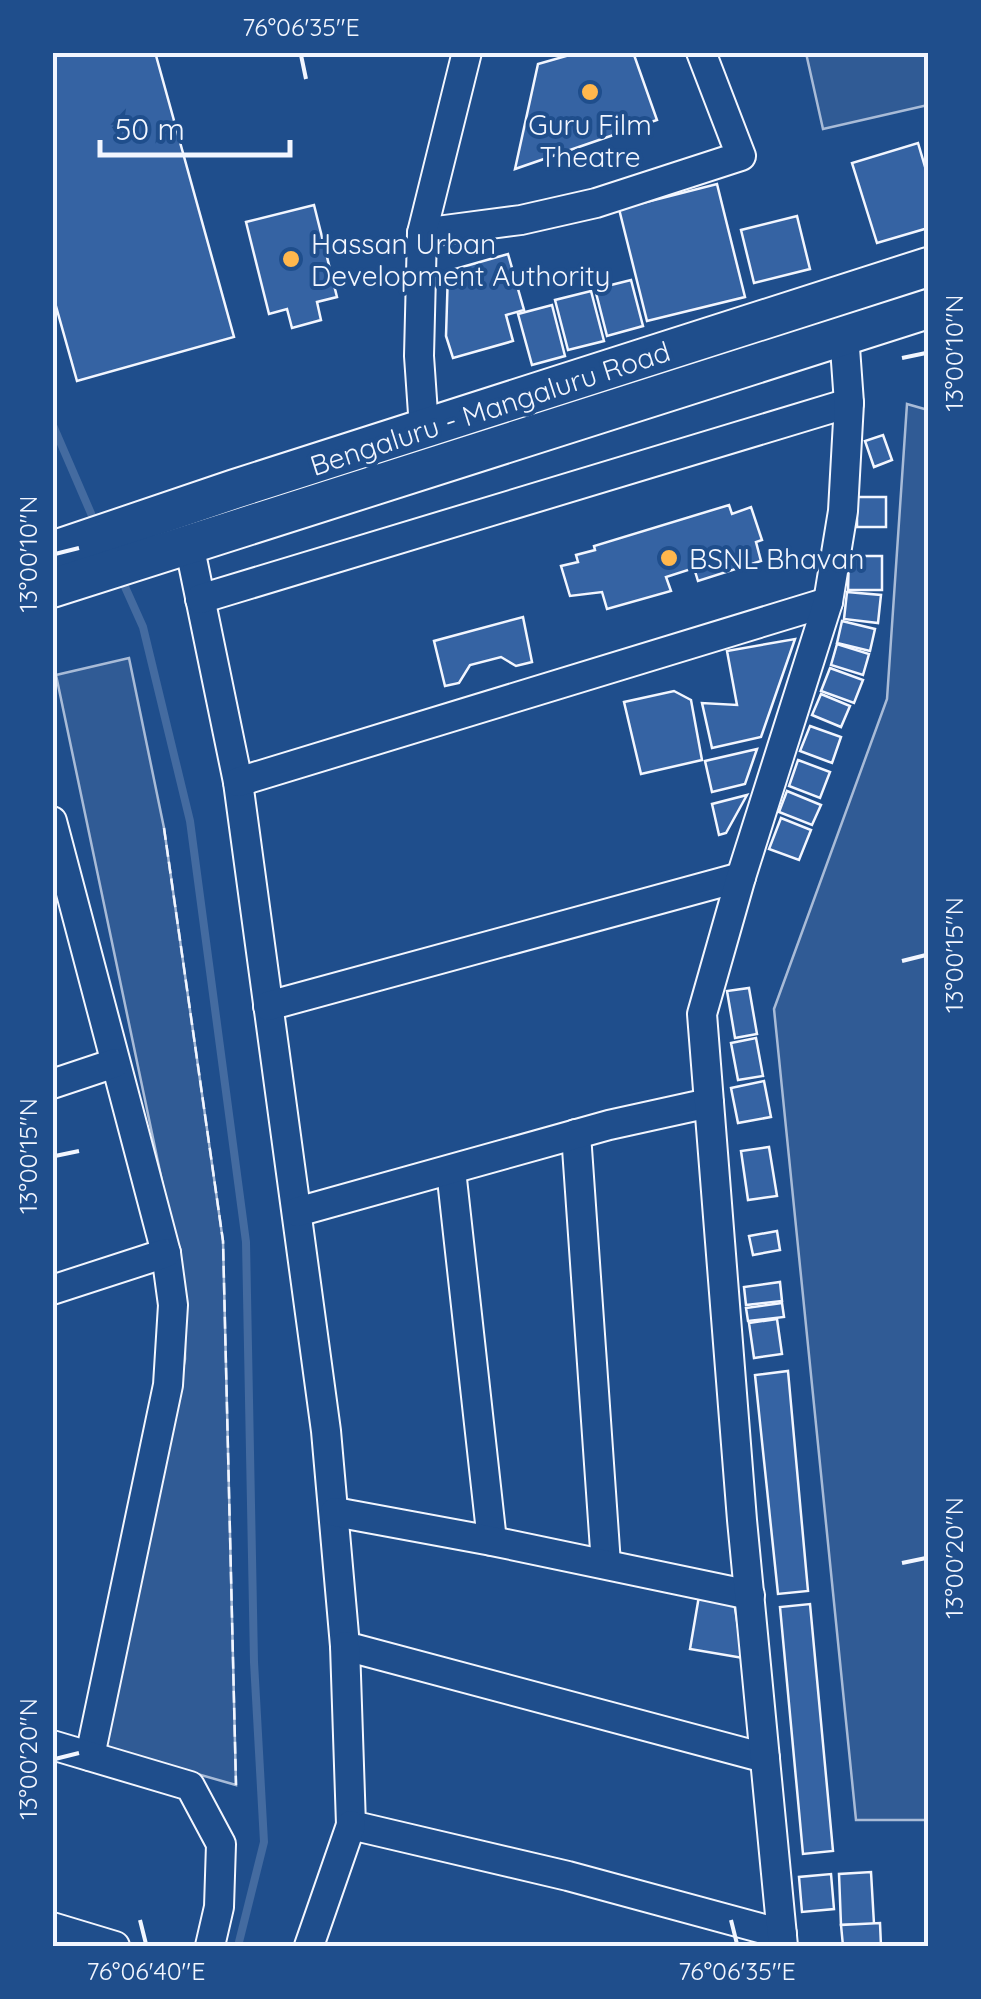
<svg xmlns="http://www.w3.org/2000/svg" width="981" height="1999" font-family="Quicksand,sans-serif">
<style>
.built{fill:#305b95;stroke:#a8bbd7;stroke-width:2.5}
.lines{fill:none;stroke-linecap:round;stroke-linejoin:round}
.stream{stroke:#446ba0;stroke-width:8}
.building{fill:#3563a3;stroke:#f2f6ff;stroke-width:2.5}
.minor-casing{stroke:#f2f6ff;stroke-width:32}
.major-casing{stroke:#f2f6ff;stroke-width:42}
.minor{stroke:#1f4e8c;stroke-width:28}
.major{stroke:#1f4e8c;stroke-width:38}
.fence{stroke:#f2f6ff;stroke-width:2.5;stroke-dasharray:12 5;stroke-linecap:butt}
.ticks{fill:none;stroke:#f2f6ff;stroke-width:4}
.poi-dot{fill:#ffb74d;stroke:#1f4e8c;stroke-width:4}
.labels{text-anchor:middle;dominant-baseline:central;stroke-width:8;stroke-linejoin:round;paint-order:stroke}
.poi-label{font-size:28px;fill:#f2f6ff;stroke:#1f4e8c;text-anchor:start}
.street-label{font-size:28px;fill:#f2f6ff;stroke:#1f4e8c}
.neatline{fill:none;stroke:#f2f6ff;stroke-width:4}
.ticks-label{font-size:25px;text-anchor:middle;fill:#f2f6ff}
</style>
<rect width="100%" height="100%" fill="#1f4e8c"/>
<g class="built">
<path d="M806 53H928V105L823 129Z"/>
<path d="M907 404 928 410V1820H856L774 1009 887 699Z"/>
<path d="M129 658 164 828 223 1241 236 1785 106 1748 185 1359V1291L56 675Z"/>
</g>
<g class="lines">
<g class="stream">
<path d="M52 423 96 525"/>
<path d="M121 578 143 627 190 821 246 1242 254 1662 264 1842 238 1946"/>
</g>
</g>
<g class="building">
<path d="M52 52H155L234 337 77 381 52 292Z"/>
<path d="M580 52H633L657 120 515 169 538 64Z"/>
<path d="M918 143 928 177V228L877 243 852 163Z"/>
<path d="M717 184 745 297 647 321 619 209Z"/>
<path d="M314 205 337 297 317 302 321 320 292 328 287 309 269 314 246 222Z"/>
<path d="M797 216 810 269 754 283 741 230Z"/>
<path d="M508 254 524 310 506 315 513 341 453 358 446 336 448 271Z"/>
<path d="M631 280 643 326 607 336 595 289Z"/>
<path d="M591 291 604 341 568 350 555 300Z"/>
<path d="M552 305 565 356 532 365 518 314Z"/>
<path d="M883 435 892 460 874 467 865 441Z"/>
<rect x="857" y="497" width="29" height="30"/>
<path d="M729 505 732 514 751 507 762 540 756 542 761 561 698 581 694 568 666 577 671 591 607 609 602 592 570 596 561 566 578 562 576 555 595 550 594 546Z"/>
<path d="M849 556H882V590H848Z"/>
<path d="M847 592 881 595 878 623 844 619Z"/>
<path d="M523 617 532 662 516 666 501 657 470 665 459 683 445 686 434 641Z"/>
<path d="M842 621 875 629 870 651 837 643Z"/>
<path d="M795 639 761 737 712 748 702 703 737 705 727 651Z"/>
<path d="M837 644 869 654 863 675 831 665Z"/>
<path d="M830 668 863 680 854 703 821 691Z"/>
<path d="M674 691 691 700 702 760 641 774 624 702Z"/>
<path d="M821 694 850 706 841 727 812 715Z"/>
<path d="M810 726 841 737 832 763 800 751Z"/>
<path d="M757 749 745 784 712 792 705 761Z"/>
<path d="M798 760 830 772 820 798 789 786Z"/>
<path d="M787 791 821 805 812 825 779 812Z"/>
<path d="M747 795 726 833 719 835 712 804Z"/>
<path d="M781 818 811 830 799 860 769 849Z"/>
<path d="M749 988 757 1034 735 1038 727 991Z"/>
<path d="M756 1038 763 1076 738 1080 731 1043Z"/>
<path d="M764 1081 771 1117 738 1123 731 1088Z"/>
<path d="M769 1147 777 1196 748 1200 741 1151Z"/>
<path d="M777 1231 780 1250 753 1255 749 1236Z"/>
<path d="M780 1282 782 1301 746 1305 744 1287Z"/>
<path d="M782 1303 784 1317 748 1321 746 1308Z"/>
<path d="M777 1319 782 1354 754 1358 749 1323Z"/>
<path d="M788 1371 808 1591 778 1594 755 1375Z"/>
<path d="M699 1596 734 1602 743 1658 690 1649Z"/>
<path d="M810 1604 833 1851 803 1854 780 1607Z"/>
<path d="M871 1872 874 1924 841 1925 839 1874Z"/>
<path d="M831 1874 834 1909 802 1912 799 1877Z"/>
<path d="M880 1923 881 1946H843L841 1925Z"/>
</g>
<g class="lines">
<g class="minor-casing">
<g id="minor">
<path d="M422 233 521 220 596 203 741 156 701 52"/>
<path d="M424 428 419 356 422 233 467 52"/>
<path d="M189 544 238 782 326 1431 345 1646 765 1758"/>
<path d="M200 599 849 403"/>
<path d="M238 782 828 602"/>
<path d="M52 821 166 1253 173 1305 168 1385 90 1756"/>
<path d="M268 1006 741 877"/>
<path d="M52 1084 115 1063"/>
<path d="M576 1134 606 1564"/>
<path d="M451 1170 492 1541"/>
<path d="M297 1212 609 1125 709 1103"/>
<path d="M52 1290 166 1253"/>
<path d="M335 1512 492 1541 750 1595"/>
<path d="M345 1646 351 1825 568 1876 782 1934"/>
<path d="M52 1745 190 1786 221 1844 219 1907 210 1946"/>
<path d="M52 1927 115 1946"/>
<path d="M309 1946 351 1825"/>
<path d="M783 1946 742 1520 702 1014 741 877 828 602 843 511 849 403 844 334"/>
</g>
</g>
<g class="major-casing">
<g id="major">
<path d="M52 551 235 489 928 267"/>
<path d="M52 588 928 309"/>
</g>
</g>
<use href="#minor" class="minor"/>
<use href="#major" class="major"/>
<path class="fence" d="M164 828 223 1241 236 1785"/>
</g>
<path class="ticks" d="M301 55 306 79M902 358 926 353M55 554 79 548M902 961 926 955M55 1156 79 1151M902 1563 926 1558M55 1759 79 1753M140 1920 146 1944M731 1920 737 1944"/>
<g class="poi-dot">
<circle cx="590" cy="92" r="10"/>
<circle cx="291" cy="259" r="10"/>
<circle cx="669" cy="558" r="10"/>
</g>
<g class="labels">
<g class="poi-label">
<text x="590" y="124" text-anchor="middle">Guru Film<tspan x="590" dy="32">Theatre</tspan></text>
<text x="311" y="243">Hassan Urban<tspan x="311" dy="32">Development Authority</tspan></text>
<text x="689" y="558">BSNL Bhavan</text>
</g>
<g class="street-label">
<text transform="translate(490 408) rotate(-18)">Bengaluru - Mangaluru Road</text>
</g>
</g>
<rect width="981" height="1999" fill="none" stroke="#1f4e8c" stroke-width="110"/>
<path d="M100 140v15h190v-15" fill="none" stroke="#f2f6ff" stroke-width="5"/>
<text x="115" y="140" font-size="30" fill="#f2f6ff" stroke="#1f4e8c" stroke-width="8" paint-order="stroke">50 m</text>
<rect x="55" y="55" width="871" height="1889" class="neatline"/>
<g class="ticks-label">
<text x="301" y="36">76°06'35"E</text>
<text transform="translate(954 353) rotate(-90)" y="9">13°00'10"N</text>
<text transform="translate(28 554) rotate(-90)" y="9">13°00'10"N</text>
<text transform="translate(954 955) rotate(-90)" y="9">13°00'15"N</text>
<text transform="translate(28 1156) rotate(-90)" y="9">13°00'15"N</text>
<text transform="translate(954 1558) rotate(-90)" y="9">13°00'20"N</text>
<text transform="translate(28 1759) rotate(-90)" y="9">13°00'20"N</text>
<text x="146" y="1980">76°06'40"E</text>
<text x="737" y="1980">76°06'35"E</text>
</g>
</svg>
